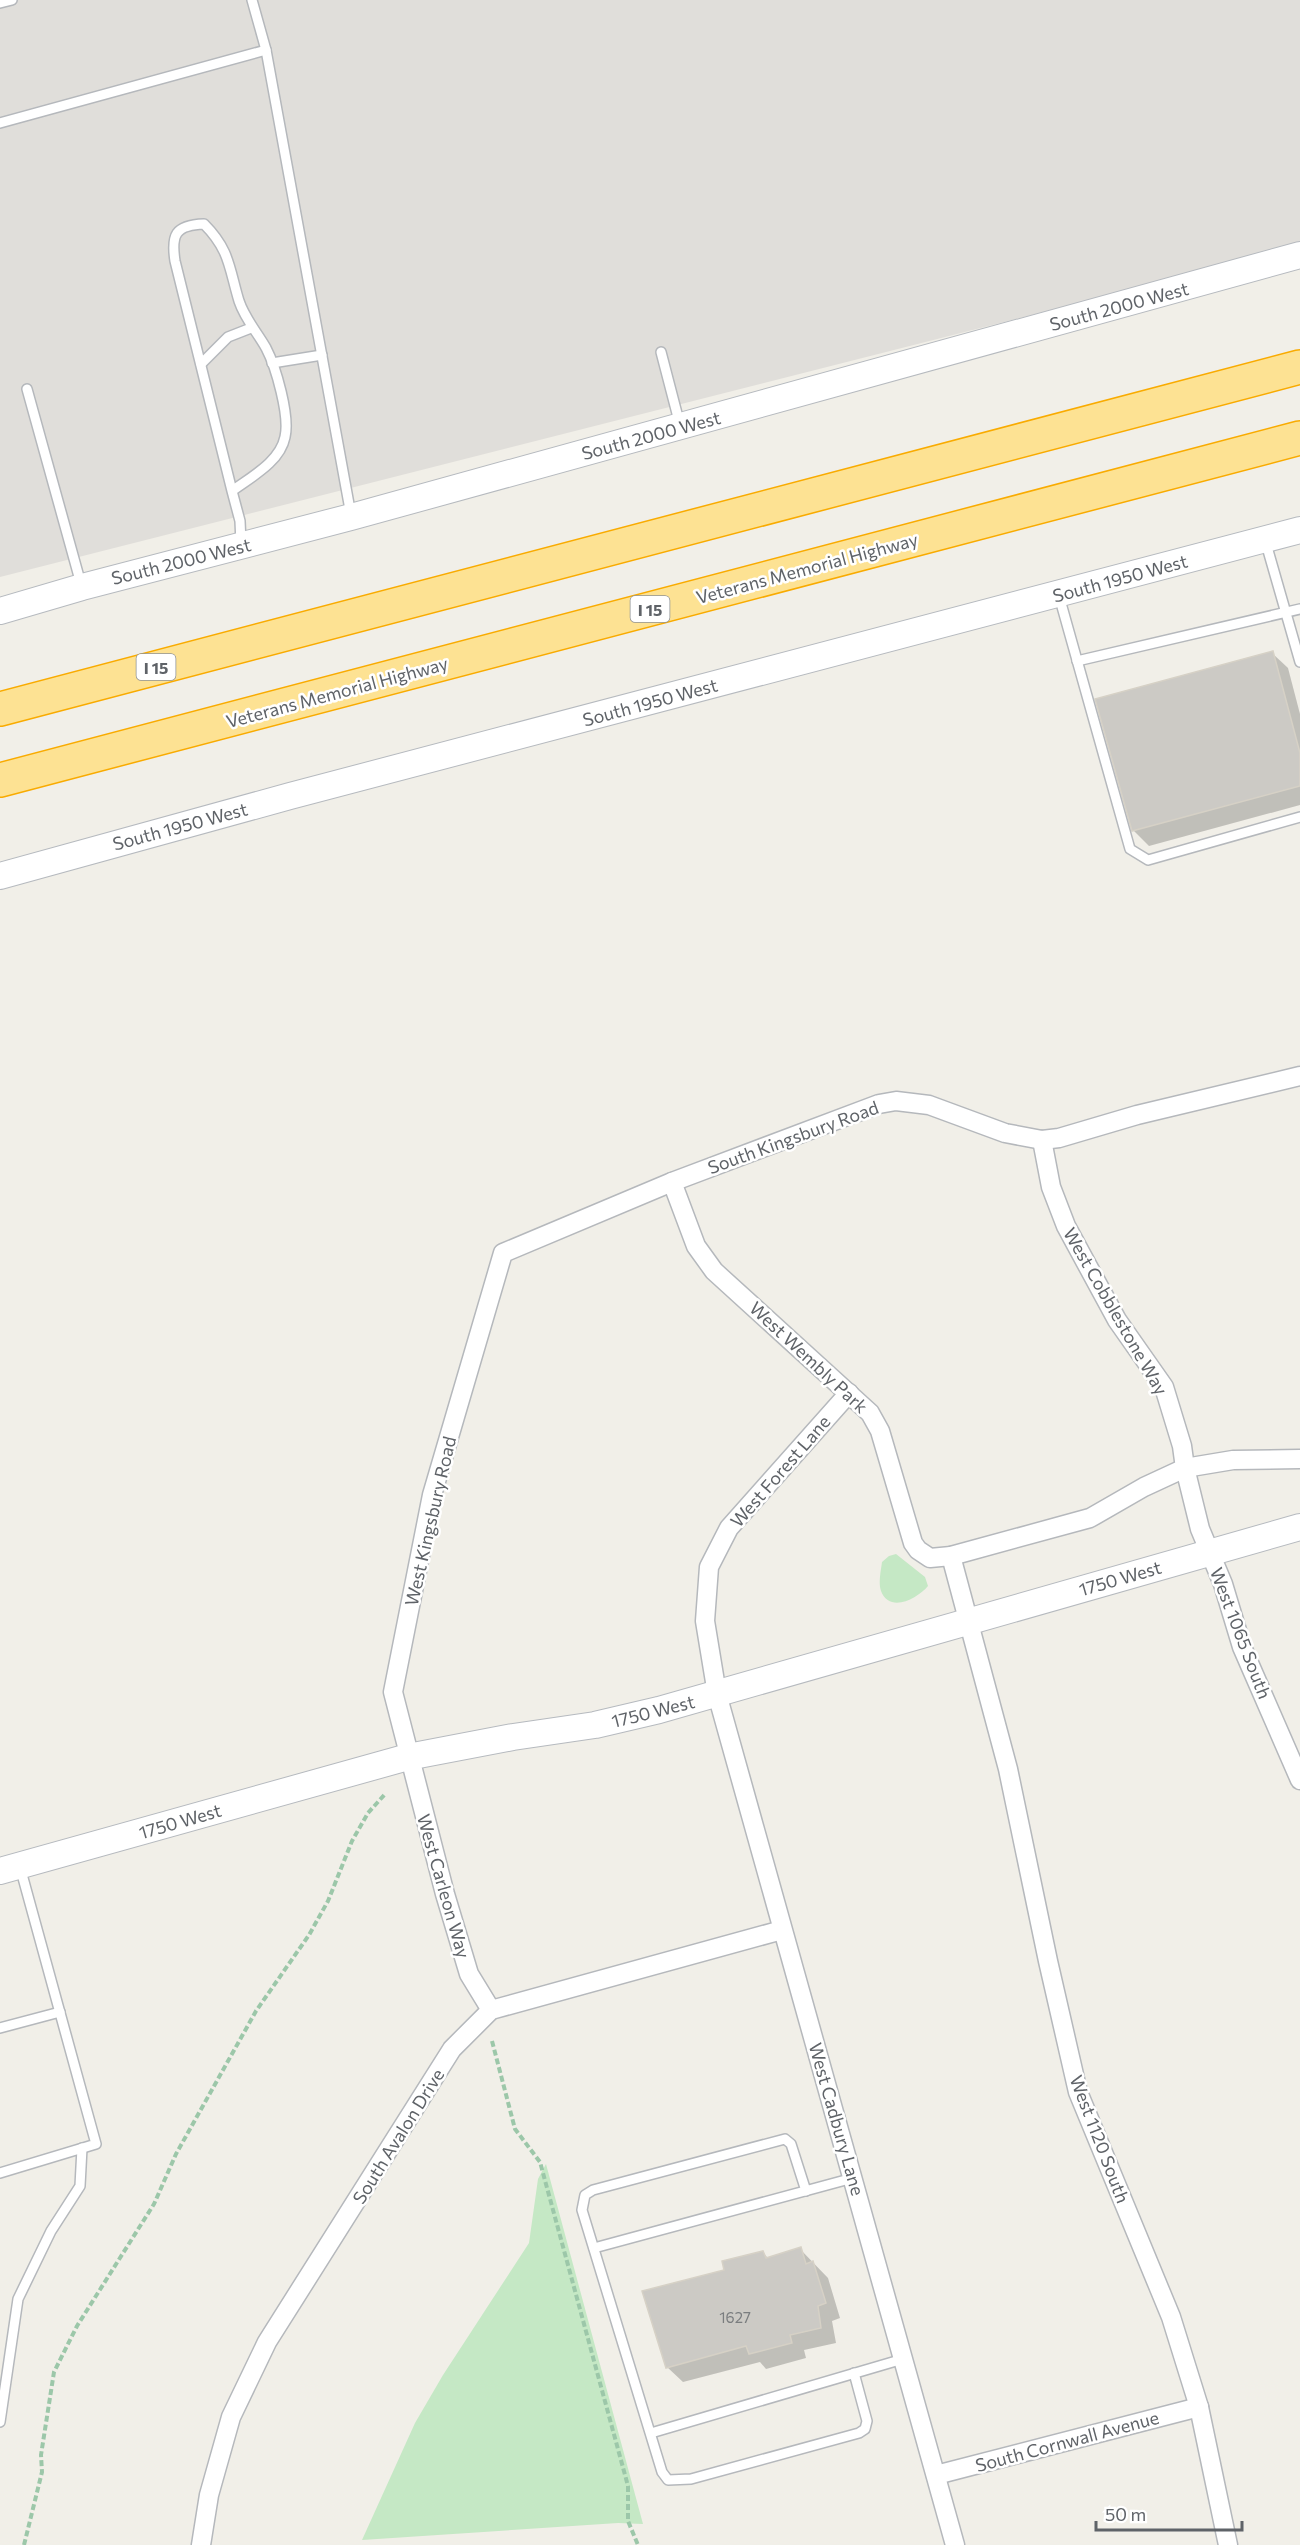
<svg xmlns="http://www.w3.org/2000/svg" width="1300" height="2545" font-family="Commissioner,sans-serif">
<style>
.industrial{fill:#e0deda}
.green{fill:#c5e8c5}
.shadow{fill:#0003}
.building{fill:#cccac5;stroke:#d6d1c6;stroke-width:1.5}
.lines{fill:none;stroke-linecap:round;stroke-linejoin:round}
.lane-casing{stroke:#b5b8bc;stroke-width:12}
.street-casing{stroke:#b5b8bc;stroke-width:21}
.secondary-casing{stroke:#b6babf;stroke-width:28}
.highway-casing{stroke:#f9ab00;stroke-width:36}
.path{stroke:#9cc7a9;stroke-width:4;stroke-dasharray:6 3;stroke-linecap:butt}
.lane{stroke:#fff;stroke-width:9}
.street{stroke:#fff;stroke-width:18}
.secondary{stroke:#fff;stroke-width:26}
.highway{stroke:#fde293;stroke-width:33}
.labels{text-anchor:middle;dominant-baseline:central;stroke-width:5;stroke-linejoin:round;paint-order:stroke}
.number-label{font-size:15px;fill:#7a7d7f}
.shield{fill:#fff;stroke:#8f9295;stroke-width:1.5}
.shield-label{font-size:16px;font-weight:bold;fill:#5f6368}
.street-label{font-size:18px;fill:#5f6368;stroke:#fff}
</style>
<rect width="100%" height="100%" fill="#f1efe8"/>
<path class="industrial" d="M0 0H1300V247L0 577Z"/>
<g class="green">
<path d="M896 1554 925 1577 928 1586C918 1598 890 1614 881 1591 878 1583 881 1570 882 1562L889 1556Z"/>
<path d="M546 2164 643 2524 618 2523 362 2540 415 2423 443 2375 529 2243 538 2179Z"/>
</g>
<g class="shadow">
<path d="M1272 653 1288 668 1300 714V805L1149 846 1133 830Z"/>
<path d="M800 2249 828 2278 840 2318 832 2321 836 2343 804 2350 806 2358 766 2369 760 2362 683 2382 667 2367 726 2271 763 2253 769 2259Z"/>
</g>
<g class="building">
<path d="M1273 651 1300 753V786L1132 831 1095 699Z"/>
<path d="M801 2247 806 2264 813 2261 826 2303 818 2306 821 2328 790 2335 792 2343 749 2354 746 2346 666 2368 642 2291 724 2270 722 2261 763 2251 766 2258Z"/>
</g>
<g class="lines">
<g class="lane-casing">
<g id="lane">
<path d="M252 0 266 50 351 515"/>
<path d="M0 3 12 0"/>
<path d="M0 123 266 50"/>
<path d="M661 352 680 425"/>
<path d="M272 363 322 355"/>
<path d="M201 364 228 337 251 328"/>
<path d="M27 389 81 584"/>
<path d="M232 491C251 477 280 462 285 437 290 416 276 367 266 348 257 332 245 319 239 301 229 268 230 250 204 224 175 225 171 235 175 261L232 491 240 521 241 543"/>
<path d="M1265 540 1300 662"/>
<path d="M1059 596 1130 849 1148 860 1300 817"/>
<path d="M1077 661 1300 609"/>
<path d="M0 2028 60 2012"/>
<path d="M0 2173 96 2144 20 1867"/>
<path d="M806 2191 791 2144 785 2139 593 2190 585 2195 582 2210 662 2472 668 2480 691 2479 859 2433 865 2429 867 2421 854 2373"/>
<path d="M594 2248 853 2178"/>
<path d="M0 2422 18 2299 51 2231 80 2186 82 2148"/>
<path d="M651 2433 903 2359"/>
</g>
</g>
<g class="street-casing">
<g id="street">
<path d="M1042 1140 1051 1187 1066 1226 1117 1320 1164 1387 1182 1446 1185 1468 1200 1529 1223 1584 1242 1647 1300 1780"/>
<path d="M672 1182 696 1246 714 1271 870 1413 880 1431 913 1543 918 1550 930 1558 951 1556 1090 1518 1144 1487 1185 1468 1233 1460 1300 1459"/>
<path d="M849 1393 729 1528 709 1567 705 1621 717 1694 955 2545"/>
<path d="M951 1556 1008 1769 1048 1961 1078 2092 1171 2317 1199 2407 1228 2545"/>
<path d="M491 2010 469 1974 445 1894 393 1692 432 1495 503 1253 672 1182 879 1104 896 1101 929 1105 1005 1133 1042 1140 1059 1138 1137 1115 1300 1076"/>
<path d="M936 2475 1199 2407"/>
<path d="M201 2545 209 2495 231 2417 267 2342 452 2049 491 2010 782 1930"/>
</g>
</g>
<g class="secondary-casing">
<g id="secondary">
<path d="M0 611 82 587 351 517 1300 255"/>
<path d="M0 876 290 796 1300 530"/>
<path d="M0 1871 408 1757 513 1737 595 1725 659 1710 1300 1527"/>
</g>
</g>
<g class="highway-casing">
<g id="highway">
<path d="M0 709 1300 367"/>
<path d="M0 780 1300 438"/>
</g>
</g>
<g class="path">
<path d="M492 2041 515 2129 540 2162 628 2486V2521L638 2545"/>
<path d="M24 2545 42 2472 41 2455 54 2372 77 2326 154 2204 176 2154 256 2011 309 1935 328 1901 352 1841 368 1813 386 1793"/>
</g>
<use href="#lane" class="lane"/>
<use href="#street" class="street"/>
<use href="#secondary" class="secondary"/>
<use href="#highway" class="highway"/>
</g>
<g class="labels">
<g class="number-label">
<text x="735" y="2317">1627</text>
</g>
<g class="shield">
<rect x="630.5" y="596" width="39" height="26" rx="4.5"/>
<rect x="136.5" y="654" width="39" height="26" rx="4.5"/>
</g>
<g class="shield-label">
<text x="650" y="609">I 15</text>
<text x="156" y="667">I 15</text>
</g>
<g class="street-label">
<text transform="translate(1119 306) rotate(-15)">South 2000 West</text>
<text transform="translate(651 435) rotate(-15)">South 2000 West</text>
<text transform="translate(181 561) rotate(-14)">South 2000 West</text>
<text transform="translate(807 568) rotate(-15)">Veterans Memorial Highway</text>
<text transform="translate(1120 578) rotate(-15)">South 1950 West</text>
<text transform="translate(337 692) rotate(-15)">Veterans Memorial Highway</text>
<text transform="translate(650 702) rotate(-15)">South 1950 West</text>
<text transform="translate(180 826) rotate(-15)">South 1950 West</text>
<text transform="translate(793 1137) rotate(-20)">South Kingsbury Road</text>
<text transform="translate(1116 1311) rotate(60)">West Cobblestone Way</text>
<text transform="translate(809 1357) rotate(43)">West Wembly Park</text>
<text transform="translate(780 1471) rotate(-49)">West Forest Lane</text>
<text transform="translate(430 1521) rotate(-77)">West Kingsbury Road</text>
<text transform="translate(1120 1578) rotate(-16)">1750 West</text>
<text transform="translate(1241 1633) rotate(69)">West 1065 South</text>
<text transform="translate(653 1711) rotate(-14)">1750 West</text>
<text transform="translate(180 1821) rotate(-16)">1750 West</text>
<text transform="translate(444 1886) rotate(74)">West Carleon Way</text>
<text transform="translate(837 2119) rotate(74)">West Cadbury Lane</text>
<text transform="translate(398 2136) rotate(-58)">South Avalon Drive</text>
<text transform="translate(1100 2139) rotate(69)">West 1120 South</text>
<text transform="translate(1067 2441) rotate(-15)">South Cornwall Avenue</text>
</g>
</g>
<path d="M1096 2521v9h146v-9" fill="none" stroke="#5f6368" stroke-width="3"/>
<text x="1105" y="2521" font-size="18" fill="#5f6368" stroke="#ffffff" stroke-width="4.5" paint-order="stroke">50 m</text>
</svg>
